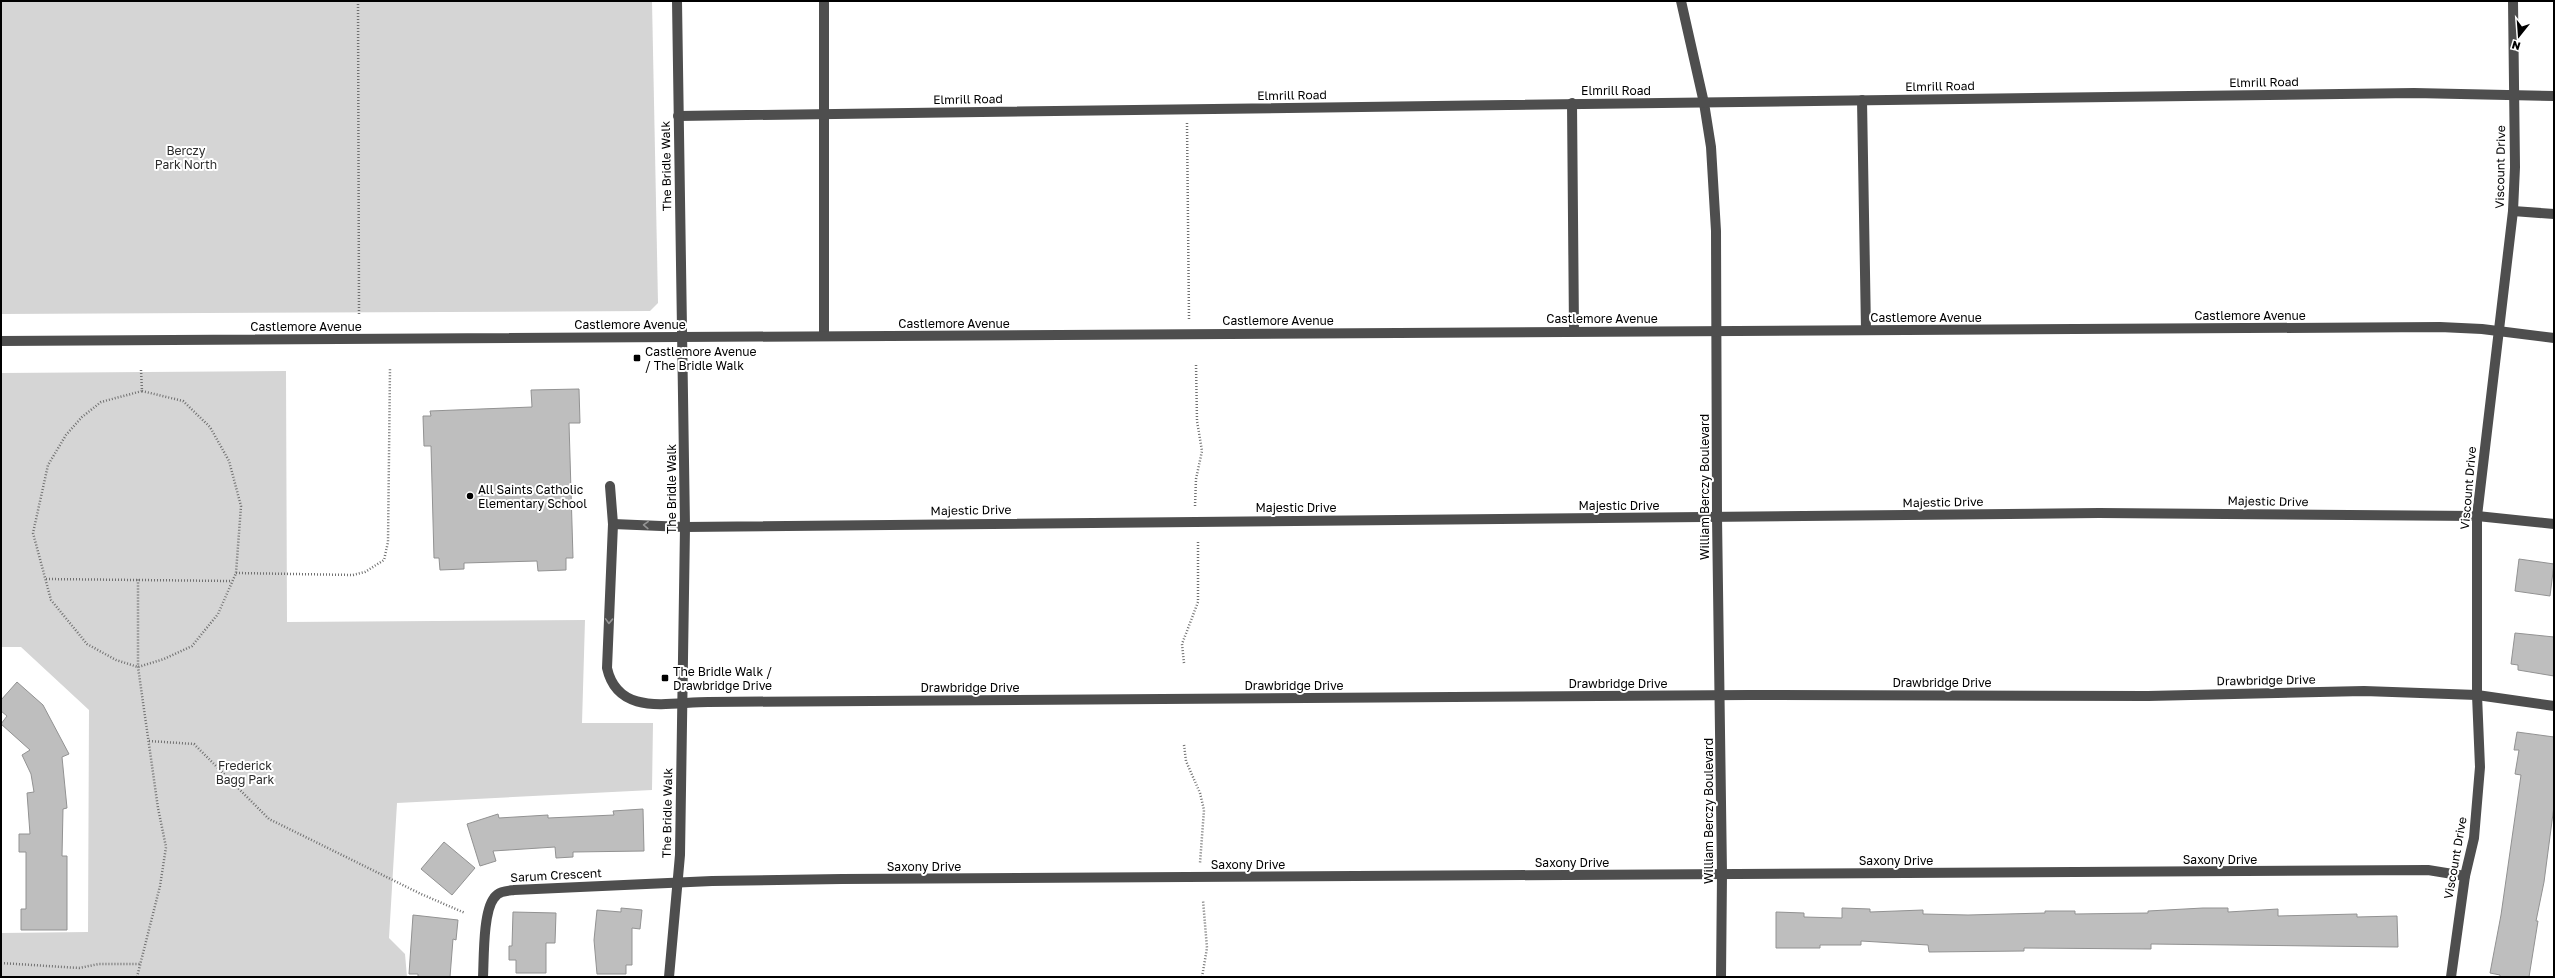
<svg xmlns="http://www.w3.org/2000/svg" width="2555" height="978" font-family="'Golos Text',sans-serif">
<style>
.green{fill:#d5d5d5}
.building{fill:#bebebe;stroke:#929292}
.lines{fill:none;stroke-linecap:round;stroke-linejoin:round}
.path{stroke:#707070;stroke-width:2.5;stroke-dasharray:1 2;stroke-linecap:butt}
.minor{stroke:#4e4e4e;stroke-width:10}
.oneway{stroke:#959595}
.poi-dot{fill:#000;stroke:#fff;stroke-width:1.5}
.labels{text-anchor:middle;dominant-baseline:central;stroke-width:4;stroke-linejoin:round;paint-order:stroke}
.street-label{font-size:12px;fill:#000;stroke:#fff}
.park-label{font-size:12px;fill:#2c2c2c;stroke:#fff}
.poi-label{font-size:12px;fill:#000;stroke:#fff;text-anchor:start}
</style>
<rect width="100%" height="100%" fill="#fff"/>
<g class="green">
<path d="M1 1H652L658 303 650 311 1 314Z"/>
<path d="M286 371 287 622 585 620 582 723H653L652 790 397 803 389 938 405 954 407 977H1V933L88 932 89 710 21 647H1V373Z"/>
</g>
<g class="building">
<path d="M579 389 580 423H569L573 558H566V570L538 571 537 561 464 563V569L440 570 439 558H434L431 446H424L423 416H431L430 411 532 407 531 390Z"/>
<path d="M2519 559 2554 564 2550 596 2515 591Z"/>
<path d="M2515 633 2554 637V676L2518 670V665L2511 664Z"/>
<path d="M17 682 43 705 69 754 62 757 67 808 63 809 62 856H67V930H21V909H26V852H19V834H30L27 793 34 792 31 774 22 755 30 750 1 724 7 716 1 711V700Z"/>
<path d="M2517 732 2554 737V806L2544 882 2536 921H2538L2529 977H2500V975L2490 973 2501 915 2521 775 2515 774 2519 750H2514Z"/>
<path d="M643 809 644 851 573 852V857L556 858 555 847 493 851 496 861 480 866 467 824 498 814 499 818 548 815V818L614 815 613 811Z"/>
<path d="M444 842 475 868 452 895 421 869Z"/>
<path d="M621 908 642 910 640 929 632 928V965H626V974H597L594 940 597 910 621 912Z"/>
<path d="M1842 908 1870 909V912L1923 910V914L1968 915 2045 913V911H2075V914L2148 913V911L2203 908H2228V912L2278 909V916L2357 914V917L2397 916 2398 947 2151 944V949L2024 948V951L1929 952 1928 945 1861 941V945H1820V948H1776V912L1804 913V917L1842 918Z"/>
<path d="M513 912 556 913 555 943H546V973H516V960H509V946H512Z"/>
<path d="M413 915 458 920 456 940 453 939 450 977H418V974H409Z"/>
</g>
<g class="lines">
<g class="path">
<path d="M358 1 359 315"/>
<path d="M1187 123 1189 319"/>
<path d="M141 370 142 391"/>
<path d="M142 391 183 401 210 427 229 461 241 506 236 573 218 614 192 646 164 659 138 667 116 660 87 644 51 600 33 533 48 465 66 435 82 417 101 402Z"/>
<path d="M1195 506 1196 479 1202 451 1197 421 1196 364"/>
<path d="M236 573 353 575 365 572 384 560 388 542 390 368"/>
<path d="M46 579 231 581"/>
<path d="M1184 663 1182 644 1198 602V542"/>
<path d="M149 741 194 744 269 819 421 894 465 913"/>
<path d="M1184 745 1186 761 1200 793 1204 810 1200 863"/>
<path d="M1 963 79 968 99 964H140"/>
<path d="M137 977 160 886 166 847 158 808 138 667V579"/>
<path d="M1202 977 1207 948 1203 900"/>
</g>
<g class="minor">
<path d="M824 1V336"/>
<path d="M1681 1 1704 103 1711 147 1716 231 1717 517 1722 874 1721 977"/>
<path d="M1862 100 1866 330"/>
<path d="M1572 103 1574 331"/>
<path d="M678 116 2414 93 2554 96"/>
<path d="M2513 211 2554 214"/>
<path d="M1 341 2440 327 2482 329 2554 338"/>
<path d="M610 486 613 524"/>
<path d="M2554 524 2477 516 2099 513 685 527 613 524 607 668C618 717 670 702 708 702L1748 695 2148 696 2364 691 2477 695 2554 706"/>
<path d="M483 977C484 958 483 912 494 898 499 891 506 891 514 890L712 881 842 879 2428 870 2465 876"/>
<path d="M669 977 680 855 685 527 677 1"/>
<path d="M2451 977 2465 876 2474 838 2480 767 2477 695V516L2513 211 2515 167 2513 1"/>
</g>
</g>
<defs><path id="oneway-chevron" d="M-2-3.5L2.5 0L-2 3.5" fill="none" stroke-width="1.6" stroke-linecap="round" stroke-linejoin="round"/></defs>
<g class="oneway">
<use href="#oneway-chevron" transform="translate(646 525) rotate(-178)"/>
<use href="#oneway-chevron" transform="translate(609 621) rotate(92)"/>
</g>
<g class="poi-dot">
<rect x="633" y="354" width="8" height="8" rx="2"/>
<circle cx="470" cy="496" r="4"/>
<rect x="661" y="674" width="8" height="8" rx="2"/>
</g>
<g class="labels">
<g class="street-label">
<text transform="translate(2264 82) rotate(-1)">Elmrill Road</text>
<text transform="translate(1940 86) rotate(-1)">Elmrill Road</text>
<text x="1616" y="90">Elmrill Road</text>
<text transform="translate(1292 95) rotate(-1)">Elmrill Road</text>
<text transform="translate(968 99) rotate(-1)">Elmrill Road</text>
<text transform="translate(666 166) rotate(-91)">The Bridle Walk</text>
<text transform="translate(2500 167) rotate(-89)">Viscount Drive</text>
<text x="2250" y="315">Castlemore Avenue</text>
<text x="1926" y="317">Castlemore Avenue</text>
<text x="1602" y="318">Castlemore Avenue</text>
<text x="1278" y="320">Castlemore Avenue</text>
<text x="954" y="323">Castlemore Avenue</text>
<text x="630" y="324">Castlemore Avenue</text>
<text x="306" y="326">Castlemore Avenue</text>
<text transform="translate(1704 487) rotate(-90)">William Berczy Boulevard</text>
<text transform="translate(2468 488) rotate(-85)">Viscount Drive</text>
<text transform="translate(671 489) rotate(-90)">The Bridle Walk</text>
<text transform="translate(2268 501) rotate(1)">Majestic Drive</text>
<text transform="translate(1943 502) rotate(-1)">Majestic Drive</text>
<text x="1619" y="505">Majestic Drive</text>
<text x="1296" y="507">Majestic Drive</text>
<text transform="translate(971 510) rotate(-1)">Majestic Drive</text>
<text transform="translate(2266 680) rotate(-1)">Drawbridge Drive</text>
<text x="1942" y="682">Drawbridge Drive</text>
<text x="1618" y="683">Drawbridge Drive</text>
<text x="1294" y="685">Drawbridge Drive</text>
<text x="970" y="687">Drawbridge Drive</text>
<text transform="translate(1708 811) rotate(-90)">William Berczy Boulevard</text>
<text transform="translate(667 813) rotate(-89)">The Bridle Walk</text>
<text transform="translate(2455 858) rotate(-80)">Viscount Drive</text>
<text x="2220" y="859">Saxony Drive</text>
<text x="1896" y="860">Saxony Drive</text>
<text x="1572" y="862">Saxony Drive</text>
<text x="1248" y="864">Saxony Drive</text>
<text x="924" y="866">Saxony Drive</text>
<text transform="translate(556 875) rotate(-3)">Sarum Crescent</text>
</g>
<g class="park-label">
<text x="186" y="150">Berczy<tspan x="186" dy="14">Park North</tspan></text>
<text x="245" y="765">Frederick<tspan x="245" dy="14">Bagg Park</tspan></text>
</g>
<g class="poi-label">
<text x="645" y="351">Castlemore Avenue<tspan x="645" dy="14">/ The Bridle Walk</tspan></text>
<text x="478" y="489">All Saints Catholic<tspan x="478" dy="14">Elementary School</tspan></text>
<text x="673" y="671">The Bridle Walk /<tspan x="673" dy="14">Drawbridge Drive</tspan></text>
</g>
</g>
<rect width="2555" height="978" fill="none" stroke="#000000" stroke-width="4"/>
<g transform="translate(2519 36) rotate(197)" stroke="#ffffff" stroke-width="3" paint-order="stroke">
<path d="M0-3L7 15L0 10L-7 15Z" fill="#000000"/>
<text y="-6" font-size="11" font-weight="bold" text-anchor="middle" fill="#000000">N</text>
</g>
</svg>
